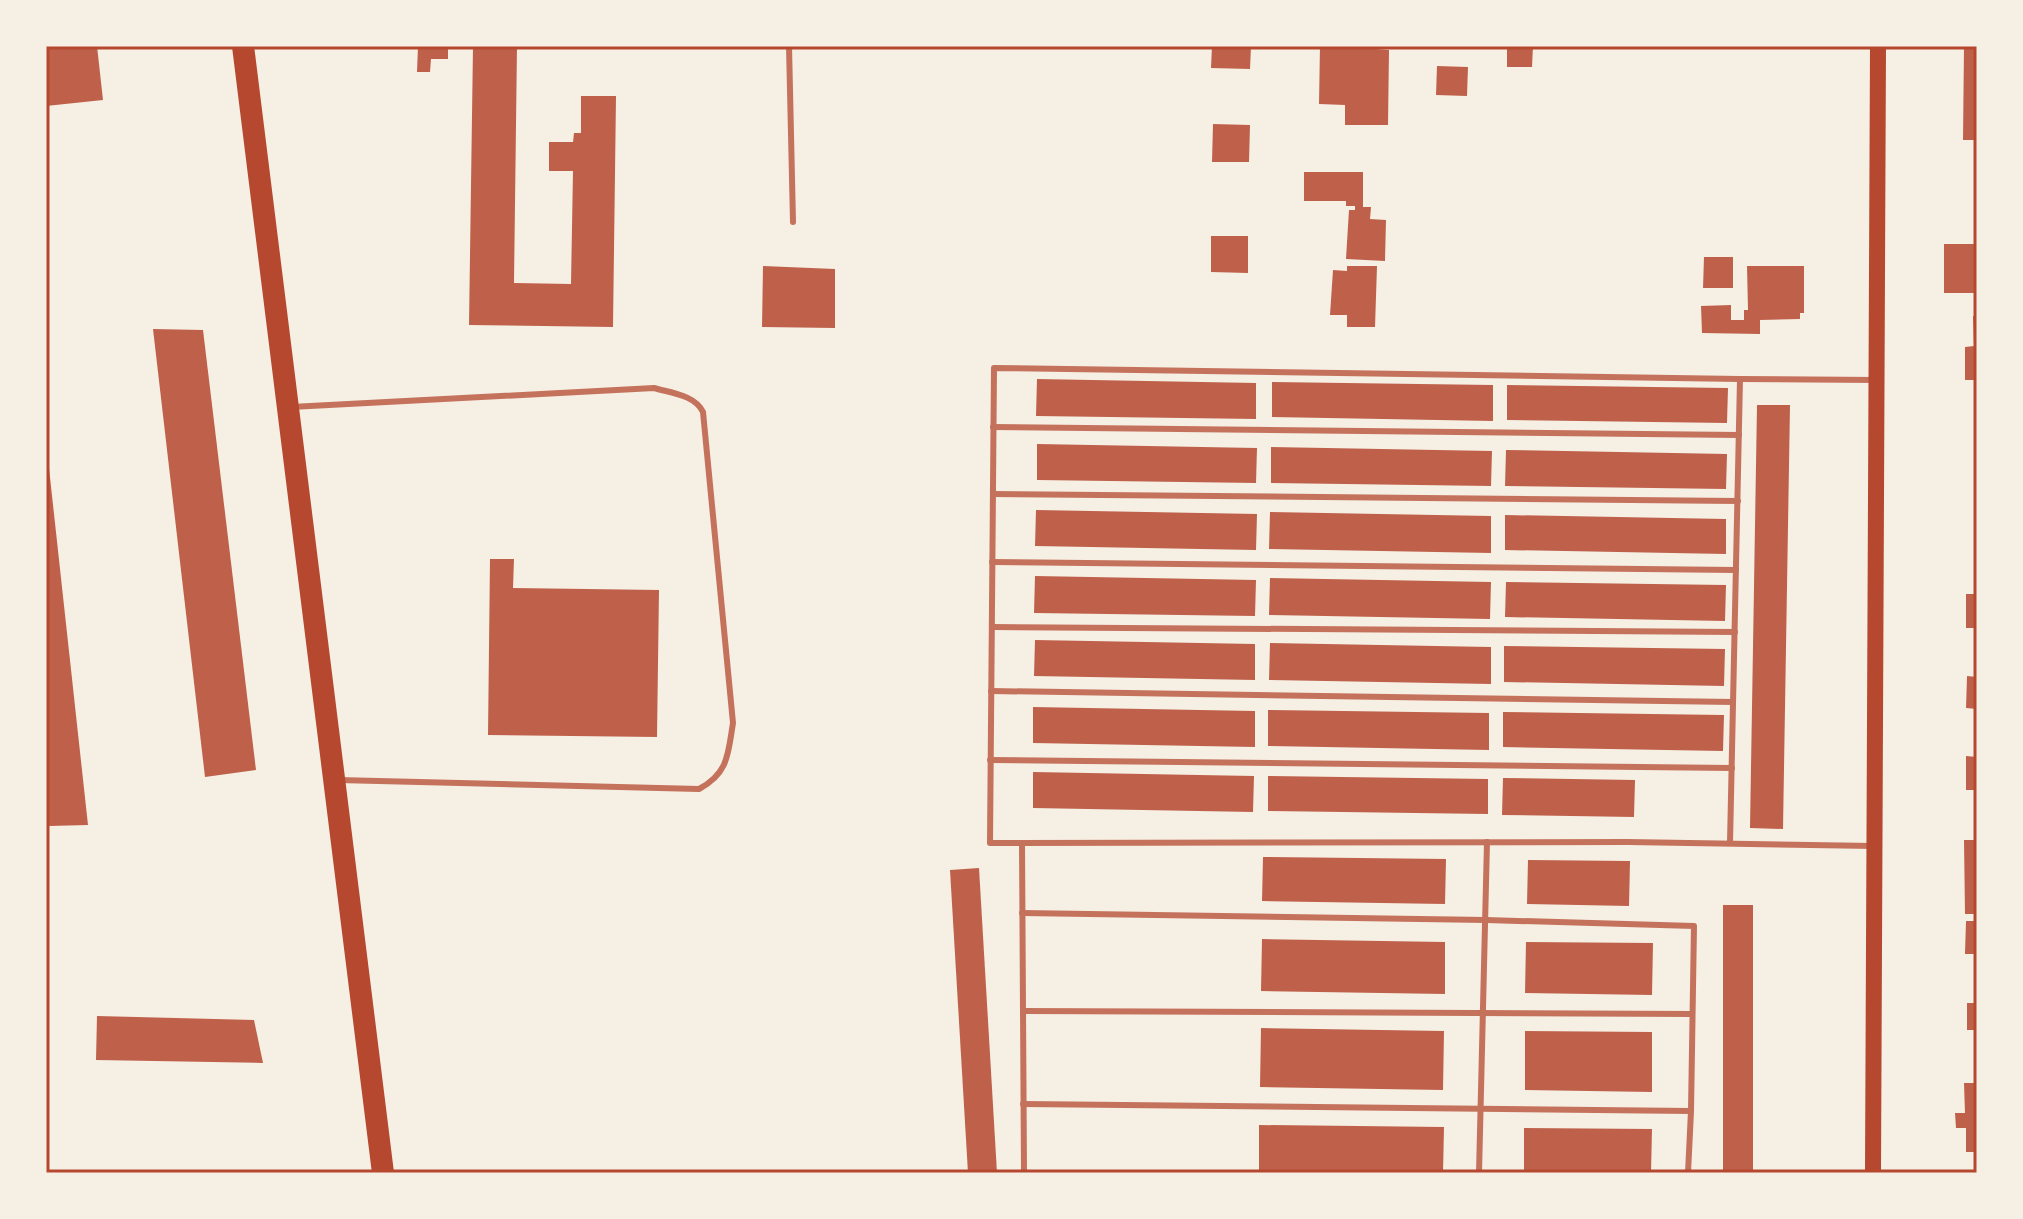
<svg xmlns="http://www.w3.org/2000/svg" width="2023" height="1219" font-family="'DM Sans',sans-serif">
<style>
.building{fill:#bf614a}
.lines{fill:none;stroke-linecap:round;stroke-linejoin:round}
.service{stroke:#c5725c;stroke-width:6}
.secondary{stroke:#b5482f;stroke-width:16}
.trunk{stroke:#b5482f;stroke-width:22}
.neatline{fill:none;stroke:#b5482f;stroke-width:3}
</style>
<rect width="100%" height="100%" fill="#f6efe4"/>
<g class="building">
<path d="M46 46H97L103 100 46 106Z"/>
<path d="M418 46H448V59H431L430 72H417Z"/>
<path d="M473 46H517L514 283 571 284 573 171H549V142H573L574 133H581V96H616L613 327 469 325Z"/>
<path d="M1212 46H1251L1250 69 1211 68Z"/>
<path d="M1320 46H1376V49L1389 50 1388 125H1345V105L1319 104Z"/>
<path d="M1507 46H1533L1532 67H1507Z"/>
<path d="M1964 46H1977V140H1963Z"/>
<path d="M1437 66 1468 67 1467 96 1436 95Z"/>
<path d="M1213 124 1250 125 1249 162H1212Z"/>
<path d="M1304 172H1363V207H1371L1370 219 1386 220 1385 261 1346 259 1349 210H1355V206H1346V201H1304Z"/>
<path d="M1211 236H1248V273L1211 272Z"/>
<rect x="1944" y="244" width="33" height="49"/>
<path d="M1704 257H1733V288H1703Z"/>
<path d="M763 266 835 269V328L762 327Z"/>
<path d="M1347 266H1377L1375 327H1347V315H1330L1333 270 1347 271Z"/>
<path d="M1747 266H1804V313H1800V319L1760 320V334L1702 333 1701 306 1731 305V320H1744V310H1748Z"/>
<path d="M1973 316H1977V380H1965V347L1974 346Z"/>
<path d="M153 329 203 330 256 770 205 777Z"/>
<path d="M1037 379 1256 383V419L1036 416Z"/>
<path d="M1272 382 1493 385V421L1272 417Z"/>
<path d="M1507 385 1728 388 1727 423 1507 420Z"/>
<path d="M1757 405H1790L1783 829 1750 828Z"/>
<path d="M1037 444 1257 448 1256 483 1037 480Z"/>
<path d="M1271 447 1492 451 1491 486 1271 483Z"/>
<path d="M1506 450 1727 454 1726 489 1505 486Z"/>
<path d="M48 459 88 825 49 826 46 797V460Z"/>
<path d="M1036 510 1257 514 1256 550 1035 546Z"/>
<path d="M1270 512 1491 516V553L1269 549Z"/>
<path d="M1505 515 1726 519V554L1505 550Z"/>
<path d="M490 559H514L513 588 659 590 657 737 488 735Z"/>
<path d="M1035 576 1256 580 1255 616 1034 613Z"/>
<path d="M1270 578 1491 582 1490 619 1269 615Z"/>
<path d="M1506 582 1726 585 1725 621 1505 617Z"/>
<rect x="1966" y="594" width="11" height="34"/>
<path d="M1035 640 1255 644V680L1034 676Z"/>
<path d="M1270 643 1491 647V684L1269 680Z"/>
<path d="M1504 646 1725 649 1724 686 1504 682Z"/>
<path d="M1967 676 1977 677V709L1966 708Z"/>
<path d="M1033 707 1255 711V747L1033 743Z"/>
<path d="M1268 710 1489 713V750L1268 746Z"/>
<path d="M1503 712 1724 715 1723 751 1503 747Z"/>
<path d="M1966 756 1977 757V790H1966Z"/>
<path d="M1033 772 1254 776 1253 812 1033 808Z"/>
<path d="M1268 776 1488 779V814L1268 811Z"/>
<path d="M1503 778 1635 780 1634 817 1502 815Z"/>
<path d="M1964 840H1977V914H1965Z"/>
<path d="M1263 857 1446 859 1445 904 1262 901Z"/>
<path d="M1528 860 1630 861 1629 906 1527 904Z"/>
<path d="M979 868 997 1173H968L950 870Z"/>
<rect x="1723" y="905" width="30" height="268"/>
<path d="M1966 921H1977V954H1965Z"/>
<path d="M1262 939 1445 942V994L1261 991Z"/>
<path d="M1526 942 1653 943 1652 995 1525 993Z"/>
<rect x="1967" y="1003" width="10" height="27"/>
<path d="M97 1016 254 1020 263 1063 96 1060Z"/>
<path d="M1261 1028 1444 1031 1443 1090 1260 1087Z"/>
<path d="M1525 1031 1652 1032V1092L1525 1090Z"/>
<path d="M1964 1083H1977V1152H1966V1128H1956L1955 1113H1965Z"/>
<path d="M1259 1125 1444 1127 1443 1173H1259Z"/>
<path d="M1524 1128 1652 1129 1651 1173H1524Z"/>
</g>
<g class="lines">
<g class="service">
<path d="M789 46 793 222"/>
<path d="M1740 379 1876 380"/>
<path d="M291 407 654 388C671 393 695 395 703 412L733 723C728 753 729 773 699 789L338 780"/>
<path d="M993 427 1739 435"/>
<path d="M993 494 1738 501"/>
<path d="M992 562 1736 570"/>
<path d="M992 627 1735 632"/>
<path d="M991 691 1733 702"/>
<path d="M990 760 1732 768"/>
<path d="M1022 843 1024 1173"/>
<path d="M1730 843 1740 379 994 368 990 843 1628 842 1874 846"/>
<path d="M1022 913 1486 920 1694 926 1691 1111"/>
<path d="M1023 1011 1692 1014"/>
<path d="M1023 1104 1691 1111 1688 1173"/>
<path d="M1479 1173 1487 842"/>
</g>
<path class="secondary" d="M1873 1173 1878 46"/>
<path class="trunk" d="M243 46 383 1173"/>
</g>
<rect width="2023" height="1219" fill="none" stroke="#f6efe4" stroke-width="96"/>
<rect x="48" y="48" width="1927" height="1123" class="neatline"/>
</svg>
